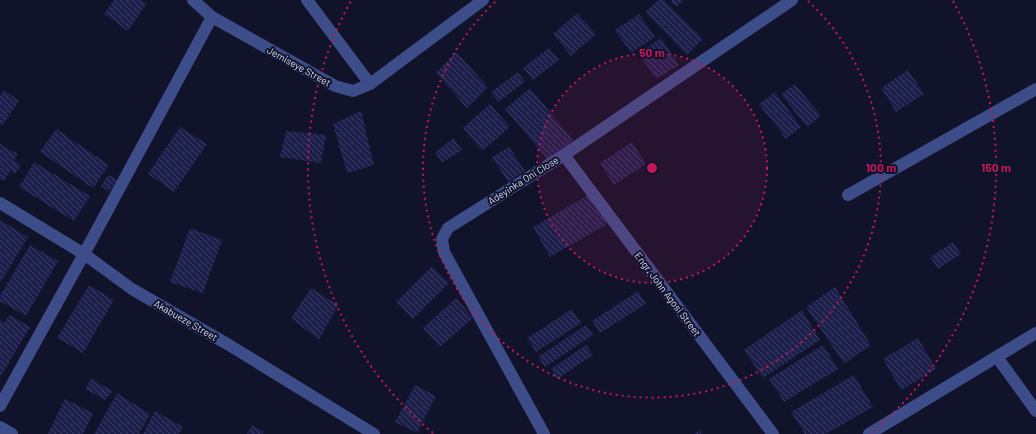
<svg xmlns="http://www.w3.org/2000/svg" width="1036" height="434" font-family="Barlow,sans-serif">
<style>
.building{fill:url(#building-back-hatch)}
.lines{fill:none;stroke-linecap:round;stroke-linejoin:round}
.minor{stroke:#3c4d89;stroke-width:12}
.ring{fill:none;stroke:#c2185b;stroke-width:2;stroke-dasharray:2 4}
.labels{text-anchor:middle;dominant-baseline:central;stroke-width:4;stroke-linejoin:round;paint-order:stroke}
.street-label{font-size:10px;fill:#dadfff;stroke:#11132a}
.centre{fill:#c2185b;stroke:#11132a;stroke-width:2}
.ring-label{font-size:12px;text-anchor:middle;font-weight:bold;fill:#c2185b;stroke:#11132a;stroke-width:4;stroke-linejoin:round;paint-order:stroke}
</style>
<defs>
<pattern id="building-back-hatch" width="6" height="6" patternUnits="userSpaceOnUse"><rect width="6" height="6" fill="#1d1f4b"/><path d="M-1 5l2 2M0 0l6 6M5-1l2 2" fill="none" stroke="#3d3f66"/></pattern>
</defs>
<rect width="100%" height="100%" fill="#11132a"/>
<g class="building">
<path d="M114 0H140L147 3 128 31 104 14Z"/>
<path d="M658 0H664L703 39 687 55 645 12Z"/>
<path d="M670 0H684L676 7Z"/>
<path d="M577 13 596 34 571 56 553 34Z"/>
<path d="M639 14 655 37 631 53 615 30Z"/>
<path d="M661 38 679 65 656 79 638 53Z"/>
<path d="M549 48 559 60 533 80 523 68Z"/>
<path d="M456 52 488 87 467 108 436 73Z"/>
<path d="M908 70 924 94 896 112 881 88Z"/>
<path d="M518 72 525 82 498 102 491 92Z"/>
<path d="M795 84 821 116 807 127 781 94Z"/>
<path d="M530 88 573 140 549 161 505 109Z"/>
<path d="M4 90 19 101 2 126 0 124V96Z"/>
<path d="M775 92 801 127 786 139 759 104Z"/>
<path d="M490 104 510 127 482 151 463 128Z"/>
<path d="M361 111 374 165 347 173 333 124Z"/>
<path d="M180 127 207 144 174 192 148 174Z"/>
<path d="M56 129 109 165 93 188 40 152Z"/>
<path d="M286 131 326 135 321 163 280 157Z"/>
<path d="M454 138 462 150 442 163 435 152Z"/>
<path d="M632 142 646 164 614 185 600 163Z"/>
<path d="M0 144 18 154 14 160 21 165 15 174 10 171 4 181 0 179Z"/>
<path d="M509 147 525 171 508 182 492 157Z"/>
<path d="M34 162 90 196 74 221 19 187Z"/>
<path d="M108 175 117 180 109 192 101 186Z"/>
<path d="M590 194 607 224 550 257 533 227Z"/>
<path d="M0 220 28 237 0 283Z"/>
<path d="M190 228 222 240 203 293 170 282Z"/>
<path d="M953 242 961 254 938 269 930 257Z"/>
<path d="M30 245 58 261 26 316 0 301V296Z"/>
<path d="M432 266 449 283 413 319 396 302Z"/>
<path d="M89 285 114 300 83 353 57 338Z"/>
<path d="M835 287 871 345 844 364 806 307Z"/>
<path d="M311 288 338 305 319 340 291 318Z"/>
<path d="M638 291 646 304 600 333 592 321Z"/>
<path d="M456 298 473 318 440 347 423 328Z"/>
<path d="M572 309 581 323 536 352 527 338Z"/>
<path d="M802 310 820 340 763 378 744 350Z"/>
<path d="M10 315 30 327 0 378V320L4 323Z"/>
<path d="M586 325 593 335 545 367 538 357Z"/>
<path d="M918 338 936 369 901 390 883 359Z"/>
<path d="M586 345 593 355 557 379 551 369Z"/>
<path d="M823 345 838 369 784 402 769 379Z"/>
<path d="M854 375 873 407 826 434H805L791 412Z"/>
<path d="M91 379 113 391 105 400 85 389Z"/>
<path d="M415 385 436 396 417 433 395 422Z"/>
<path d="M117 393 150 414 139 434H94Z"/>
<path d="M65 399 93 413 83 434H48Z"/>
<path d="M155 411 183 427 179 434H143Z"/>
<path d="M252 425 264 432 263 434H247Z"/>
<path d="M700 430 703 434H694Z"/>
</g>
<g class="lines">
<g class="minor">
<path d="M193 0 212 17 335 86 353 91 370 84 483 0"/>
<path d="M307 0 370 84"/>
<path d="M564 155 773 434"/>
<path d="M848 195 1036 89"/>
<path d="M0 203 84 254 132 289 229 345 374 434"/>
<path d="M997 357 1036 411"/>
<path d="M0 406 84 254 212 17"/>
<path d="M0 427 12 434"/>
<path d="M544 434 444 252 442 239 448 228 564 155 792 0"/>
<path d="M869 434 1036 333"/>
</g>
</g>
<circle cx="652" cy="168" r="115" fill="#c2185b" fill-opacity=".12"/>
<g class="ring">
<circle cx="652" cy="168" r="115"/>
<path d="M808 1A229 229 0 1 1 496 1"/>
<path d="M433 433A344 344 0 0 1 351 1M953 1A344 344 0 0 1 871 433"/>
</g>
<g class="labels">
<g class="street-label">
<text transform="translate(299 66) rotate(29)">Jemiseye Street</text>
<text transform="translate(523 180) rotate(-32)">Adeyinka Oni Close</text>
<text transform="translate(668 294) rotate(53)">Engr. John Agosi Street</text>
<text transform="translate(186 320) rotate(30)">Akabueze Street</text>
</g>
</g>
<circle cx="652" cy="168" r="6" class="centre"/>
<g class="ring-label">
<text x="652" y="57">50 m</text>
<text x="881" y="172">100 m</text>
<text x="996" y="172">150 m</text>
</g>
</svg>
